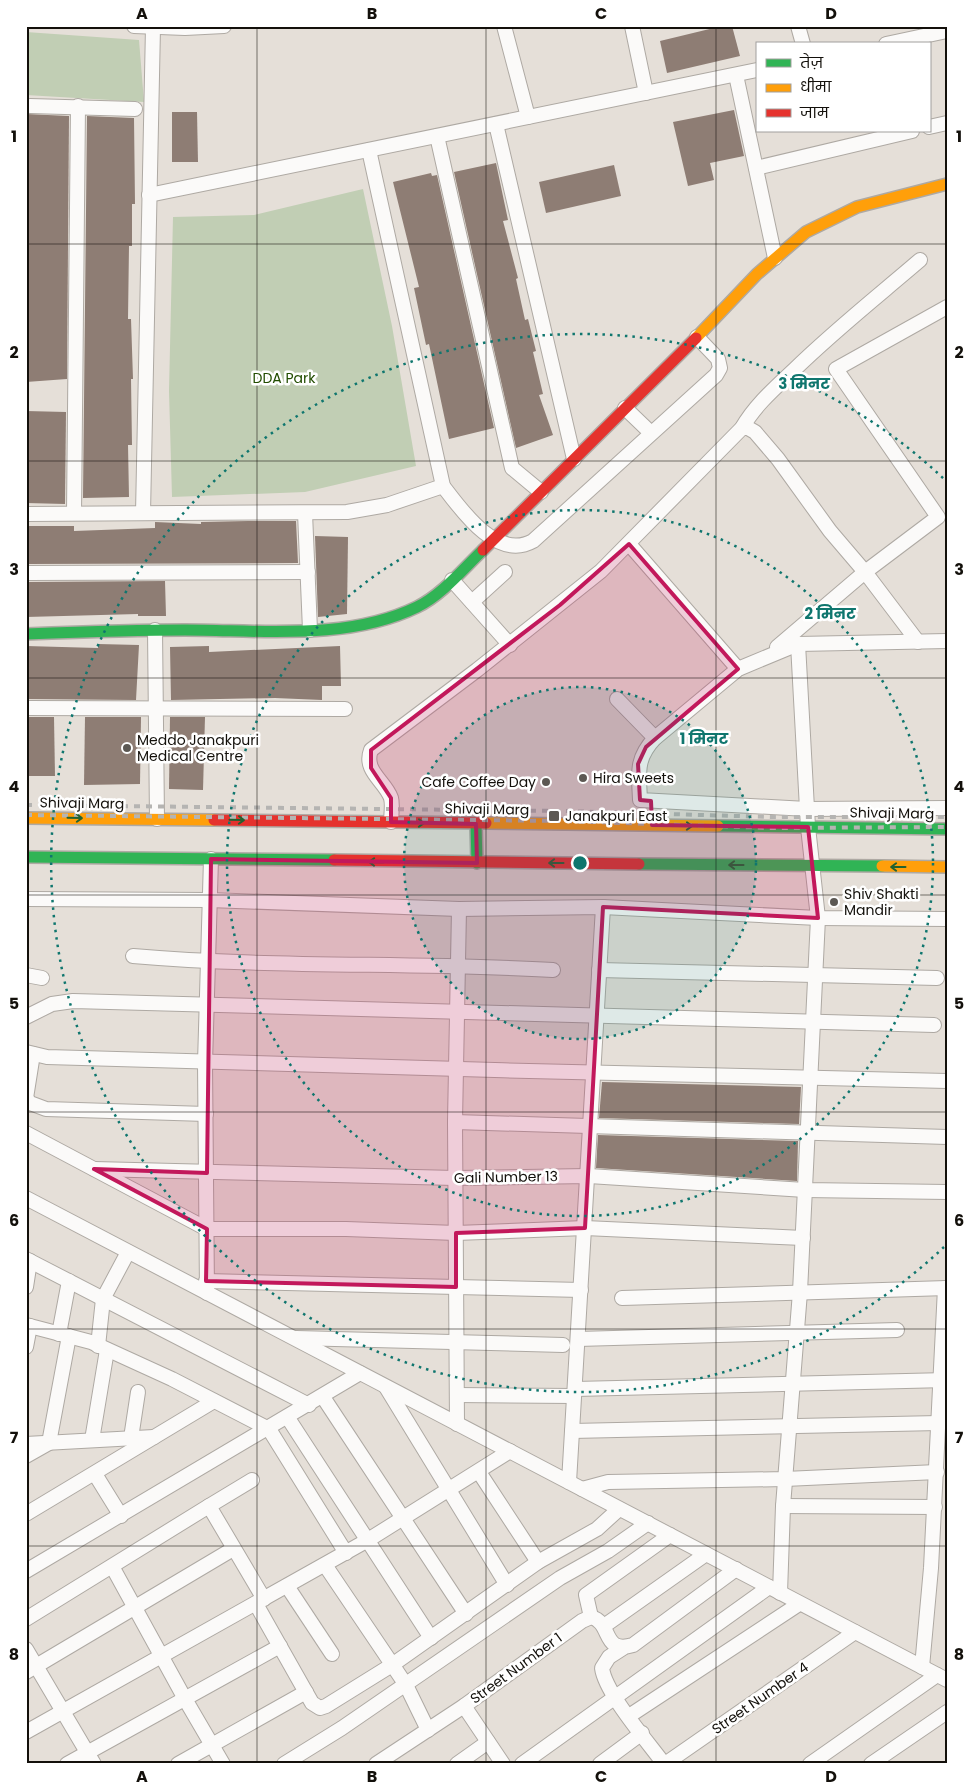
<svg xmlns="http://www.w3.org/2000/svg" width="973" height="1790" font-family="Poppins,'Noto Sans Devanagari',sans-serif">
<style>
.green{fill:#c1ceb4}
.building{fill:#8e7d74}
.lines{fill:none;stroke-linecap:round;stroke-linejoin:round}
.street-casing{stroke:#aea9a3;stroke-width:16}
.fast-casing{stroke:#aea9a3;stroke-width:14}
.slow-casing{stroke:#aea9a3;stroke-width:14}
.jam-casing{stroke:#aea9a3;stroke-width:14}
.street{stroke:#fbfaf9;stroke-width:14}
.fast{stroke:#30b455;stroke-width:11}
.slow{stroke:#ff9f0a;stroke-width:11}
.jam{stroke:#e5322d;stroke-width:11}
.rail{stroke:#b5b4b2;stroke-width:4;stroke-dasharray:6 6;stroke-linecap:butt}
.oneway{stroke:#226230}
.marked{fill:#c2185b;fill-opacity:0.2;stroke:#c2185b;stroke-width:4;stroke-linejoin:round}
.grid{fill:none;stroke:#13100b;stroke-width:1;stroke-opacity:0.55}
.ring{fill:none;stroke:#0f766e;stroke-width:2.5;stroke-dasharray:2.5 5}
.poi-dot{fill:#5c5853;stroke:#fff;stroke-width:2}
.labels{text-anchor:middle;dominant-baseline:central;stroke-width:5;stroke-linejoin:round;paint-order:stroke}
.park-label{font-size:14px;fill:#224d00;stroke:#fff}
.poi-label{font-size:14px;fill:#13100b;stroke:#fff;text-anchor:start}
.street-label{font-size:14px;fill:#13100b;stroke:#fff}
.centre{fill:#0f766e;stroke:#fff;stroke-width:2.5}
.ring-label{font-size:15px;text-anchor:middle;font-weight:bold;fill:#0f766e;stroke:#fff;stroke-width:5;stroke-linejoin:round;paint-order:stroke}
.neatline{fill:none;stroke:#13100b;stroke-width:2}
.grid-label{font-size:16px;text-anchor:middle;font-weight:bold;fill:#13100b}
</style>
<rect width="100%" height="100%" fill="#e5dfd8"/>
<g class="green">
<path d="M26 32 139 40 144 102 26 95Z"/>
<path d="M363 189 392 326 416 466 305 492 172 497 169 391 173 217 254 215Z"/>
</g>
<g class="building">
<path d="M722 26H732L740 56 667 73 660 41Z"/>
<path d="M734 110 744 156 710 163 714 180 688 186 673 122Z"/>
<path d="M172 112H197L198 162H172Z"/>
<path d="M26 114 69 116 67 379 26 382Z"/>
<path d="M87 116 134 118 135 204H132V246H129L128 319H131L133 379H131L132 445H128L129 497 83 498Z"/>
<path d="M496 163 508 220 503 221 518 278 516 279 525 320 528 319 536 351 533 352 543 394 539 395 553 435 516 448 454 172Z"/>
<path d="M614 165 621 196 546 213 539 182Z"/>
<path d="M431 173 432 176 437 175 494 428 449 439 429 344 426 345 414 288 419 287 393 182Z"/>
<path d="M26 411 66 412 65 504 26 503Z"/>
<path d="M248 521H296L298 563 26 564V526H74V531L155 528V522L201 524V522Z"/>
<path d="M315 536 348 537 347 614 318 617Z"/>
<path d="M165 581 166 616H138V614L26 617V582Z"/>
<path d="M98 644 139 645 136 700 26 699V646L98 648Z"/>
<path d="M209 646V652L340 646 341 686H322V700L275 698 171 700 170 647Z"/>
<path d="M26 717H54L55 776H26Z"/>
<path d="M85 717H141L140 784 84 785Z"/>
<path d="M170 717H205L203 790 169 789Z"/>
<path d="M602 1082 801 1087 799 1124 599 1118Z"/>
<path d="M598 1135 798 1141 797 1181 596 1168Z"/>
</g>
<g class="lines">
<g class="street-casing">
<g id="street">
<path d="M134 26 185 28 224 26"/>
<path d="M504 26 528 117"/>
<path d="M632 26 646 93"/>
<path d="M798 26 803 44"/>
<path d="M886 44 947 31"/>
<path d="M736 75 775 258"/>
<path d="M30 106 135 109"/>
<path d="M496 124 574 459"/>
<path d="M929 127 947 123"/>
<path d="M437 136 512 468 541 492"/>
<path d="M369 150 443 486C462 511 497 561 533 541L716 375 720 368 718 359 697 337"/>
<path d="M756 168 912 131"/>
<path d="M149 195 757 70"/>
<path d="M625 408 651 433"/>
<path d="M742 428H748L755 432 778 459 830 531 865 572 918 642"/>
<path d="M74 513 78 106"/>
<path d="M143 513 153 27"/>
<path d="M305 513 310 630"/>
<path d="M26 514 347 512 387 505 443 486"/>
<path d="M629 544 738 669"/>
<path d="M26 573 308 572"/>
<path d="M452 580 510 645"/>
<path d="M472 602 505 572"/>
<path d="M155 630 157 819"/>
<path d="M947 641 798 644 738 669 655 738C635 759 639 774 640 800L807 809 947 808"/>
<path d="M777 647 865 572 938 517 836 369 947 307"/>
<path d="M617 699 655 738"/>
<path d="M26 708 345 709"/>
<path d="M391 822C391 815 393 805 391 798 385 781 363 771 371 750L477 670 601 571 742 428C755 405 776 387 795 369 835 330 878 296 920 260"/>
<path d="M26 899 209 900 459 909 603 907 818 918 947 919"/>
<path d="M133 956C272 968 413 962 553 970"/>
<path d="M599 970 937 978"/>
<path d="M26 975 42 978"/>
<path d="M26 1017 52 1004 73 1001 934 1025"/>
<path d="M26 1052 47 1057C348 1066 646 1075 947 1081"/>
<path d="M26 1098 30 1103 46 1109 206 1114"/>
<path d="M26 1098 33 1054"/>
<path d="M455 1122 947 1137"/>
<path d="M26 1133 207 1229H346L456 1233 585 1228 803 1238"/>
<path d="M94 1169 455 1178 589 1176 805 1190 947 1192"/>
<path d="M26 1198 947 1680"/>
<path d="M26 1259 309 1405"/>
<path d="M206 1281 581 1290"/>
<path d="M26 1287 30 1261"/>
<path d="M207 1293 205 1063 211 859"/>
<path d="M622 1298 947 1288"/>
<path d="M26 1325 91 1342 172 1379 269 1429 346 1553"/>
<path d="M59 1334 69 1281"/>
<path d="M296 1338 563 1345"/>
<path d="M578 1339 897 1330"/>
<path d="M98 1346 103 1299 128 1252"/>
<path d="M26 1347 30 1326"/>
<path d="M386 1387 507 1585"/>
<path d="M575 1389 947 1380"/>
<path d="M457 1395 574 1396"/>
<path d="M323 1397 466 1614"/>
<path d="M288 1418 431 1638"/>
<path d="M457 1424 455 1122 459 909"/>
<path d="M572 1431 939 1423"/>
<path d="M131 1438 138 1392"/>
<path d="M92 1440 107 1350"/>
<path d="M26 1444 154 1437"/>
<path d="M26 1456 49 1443 69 1336"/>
<path d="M479 1472 538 1562"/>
<path d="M95 1474 121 1516"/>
<path d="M569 1482 603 907"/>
<path d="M582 1489 608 1482 785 1479 937 1472"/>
<path d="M209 1506 252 1480"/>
<path d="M783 1506 935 1507"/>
<path d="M26 1514 214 1401"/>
<path d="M325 1565 406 1685 428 1730"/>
<path d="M113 1568 185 1699 223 1764"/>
<path d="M26 1571 360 1373"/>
<path d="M287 1586 332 1654"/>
<path d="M780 1593 783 1506 800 1292 818 918 808 827 798 644"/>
<path d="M256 1604 312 1703 320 1708 326 1706 392 1665 538 1562 597 1529 619 1509"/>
<path d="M591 1617 586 1595 670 1535"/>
<path d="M26 1619 209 1506 264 1599"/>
<path d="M604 1626 706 1554"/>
<path d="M623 1648 609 1657 602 1668C605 1693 648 1742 664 1764"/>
<path d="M26 1649 94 1764"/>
<path d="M922 1667 931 1568 945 1288"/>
<path d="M26 1672 233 1549"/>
<path d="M464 1706 503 1764"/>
<path d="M629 1716 799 1604"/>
<path d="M26 1732 368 1540 510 1451"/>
<path d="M67 1764 280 1646"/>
<path d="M178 1764 306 1692"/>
<path d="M284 1764 342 1728 560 1578 608 1551 648 1523"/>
<path d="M376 1764 464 1706 582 1621 591 1617C613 1623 601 1654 633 1645L736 1569"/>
<path d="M457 1764 488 1742"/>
<path d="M522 1764 769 1587"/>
<path d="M600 1764 642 1733"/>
<path d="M665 1764 855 1632"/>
<path d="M810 1764 937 1675"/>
<path d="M871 1764 947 1712"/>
</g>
</g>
<g class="fast-casing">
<g id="fast">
<path d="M26 634C79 632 132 630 185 630 261 630 347 641 417 607 442 595 463 569 483 550"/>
<path d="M476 824 477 863"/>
<path d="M718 826 947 829"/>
<path d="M26 857 334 860"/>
<path d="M639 864 882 866"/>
</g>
</g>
<g class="slow-casing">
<g id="slow">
<path d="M696 338 757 274 806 232 857 207 947 184"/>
<path d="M26 818 214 820"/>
<path d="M486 823 718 826"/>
<path d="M882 866 947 867"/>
</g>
</g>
<g class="jam-casing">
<g id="jam">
<path d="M483 550 696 338"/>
<path d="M214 820 486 823"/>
<path d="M334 860 639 864"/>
</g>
</g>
<use href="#street" class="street"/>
<use href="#fast" class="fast"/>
<use href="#slow" class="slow"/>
<use href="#jam" class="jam"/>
<g class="rail">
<path d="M26 805 563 811 771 817H947"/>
<path d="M26 815 563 821 771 828 947 827"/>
</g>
</g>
<defs><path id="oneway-shaft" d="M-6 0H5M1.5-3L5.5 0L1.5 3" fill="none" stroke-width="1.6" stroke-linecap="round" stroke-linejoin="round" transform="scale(1.25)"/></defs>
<g class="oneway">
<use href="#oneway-shaft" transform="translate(75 818) rotate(1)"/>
<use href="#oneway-shaft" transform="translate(237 820) rotate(1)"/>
<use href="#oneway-shaft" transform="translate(417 823) rotate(1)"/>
<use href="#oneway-shaft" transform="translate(685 826) rotate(1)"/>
<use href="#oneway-shaft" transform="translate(376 862) rotate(-179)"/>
<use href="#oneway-shaft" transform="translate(556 863) rotate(-180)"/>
<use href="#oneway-shaft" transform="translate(736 865) rotate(-180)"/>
<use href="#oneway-shaft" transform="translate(898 867) rotate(-180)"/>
</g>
<path class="marked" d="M629 544 738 669 646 747 638 764 640 800 651 801 652 825 808 827 818 918 603 907 585 1228 456 1233V1287L206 1281 207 1229 94 1169 207 1173 211 859 477 863 476 824 391 822V798L371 768V750L560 605Z"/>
<path class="grid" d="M257 26V1764M486 26V1764M716 26V1764M26 244H947M26 461H947M26 678H947M26 895H947M26 1112H947M26 1329H947M26 1546H947"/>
<circle cx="580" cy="863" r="176" fill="#0f766e" fill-opacity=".12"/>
<g class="ring">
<circle cx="580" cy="863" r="176"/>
<circle cx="580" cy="863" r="353"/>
<path d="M944 1247A529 529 0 1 1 944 479"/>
</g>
<g class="poi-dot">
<circle cx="127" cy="748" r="5"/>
<circle cx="583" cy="778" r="5"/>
<circle cx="546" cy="782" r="5"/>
<rect x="548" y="810" width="12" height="12" rx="2.5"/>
<circle cx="834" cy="902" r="5"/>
</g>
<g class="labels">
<g class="park-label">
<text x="284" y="378">DDA Park</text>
</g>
<g class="poi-label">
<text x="137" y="740">Meddo Janakpuri<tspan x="137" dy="16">Medical Centre</tspan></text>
<text x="593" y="778">Hira Sweets</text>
<text x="536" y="782" text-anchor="end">Cafe Coffee Day</text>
<text x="565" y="816">Janakpuri East</text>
<text x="844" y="894">Shiv Shakti<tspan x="844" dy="16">Mandir</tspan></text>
</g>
<g class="street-label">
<text transform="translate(82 803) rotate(1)">Shivaji Marg</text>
<text transform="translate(487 809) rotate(1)">Shivaji Marg</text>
<text transform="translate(892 813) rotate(1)">Shivaji Marg</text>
<text transform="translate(506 1177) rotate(-1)">Gali Number 13</text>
<text transform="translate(516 1668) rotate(-36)">Street Number 1</text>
<text transform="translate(760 1698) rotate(-35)">Street Number 4</text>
</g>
</g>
<circle cx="580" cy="863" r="8" class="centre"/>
<g class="ring-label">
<text x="804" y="389">3 मिनट</text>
<text x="830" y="619">2 मिनट</text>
<text x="704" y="744">1 मिनट</text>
</g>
<rect width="973" height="1790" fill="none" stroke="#ffffff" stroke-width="55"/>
<rect x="756" y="42" width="175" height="90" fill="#ffffff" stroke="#a19f9d"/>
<rect x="766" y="59" width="25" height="8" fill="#30b455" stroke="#a19f9d"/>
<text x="800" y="68" font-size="15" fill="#13100b">तेज़</text>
<rect x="766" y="84" width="25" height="8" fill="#ff9f0a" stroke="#a19f9d"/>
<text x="800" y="92" font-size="15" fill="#13100b">धीमा</text>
<rect x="766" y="109" width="25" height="8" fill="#e5322d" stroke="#a19f9d"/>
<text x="800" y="118" font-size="15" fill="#13100b">जाम</text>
<rect x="28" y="28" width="918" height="1734" class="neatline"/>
<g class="grid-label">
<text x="142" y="19">A</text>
<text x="372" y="19">B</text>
<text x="601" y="19">C</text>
<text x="831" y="19">D</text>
<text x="14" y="142">1</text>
<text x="959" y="142">1</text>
<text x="14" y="358">2</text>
<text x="959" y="358">2</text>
<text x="14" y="575">3</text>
<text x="959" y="575">3</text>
<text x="14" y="792">4</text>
<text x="959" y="792">4</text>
<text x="14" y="1009">5</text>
<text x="959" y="1009">5</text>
<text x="14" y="1226">6</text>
<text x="959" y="1226">6</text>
<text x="14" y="1443">7</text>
<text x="959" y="1443">7</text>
<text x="14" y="1660">8</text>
<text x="959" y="1660">8</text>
<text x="142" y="1782">A</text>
<text x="372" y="1782">B</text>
<text x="601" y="1782">C</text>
<text x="831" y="1782">D</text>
</g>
</svg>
